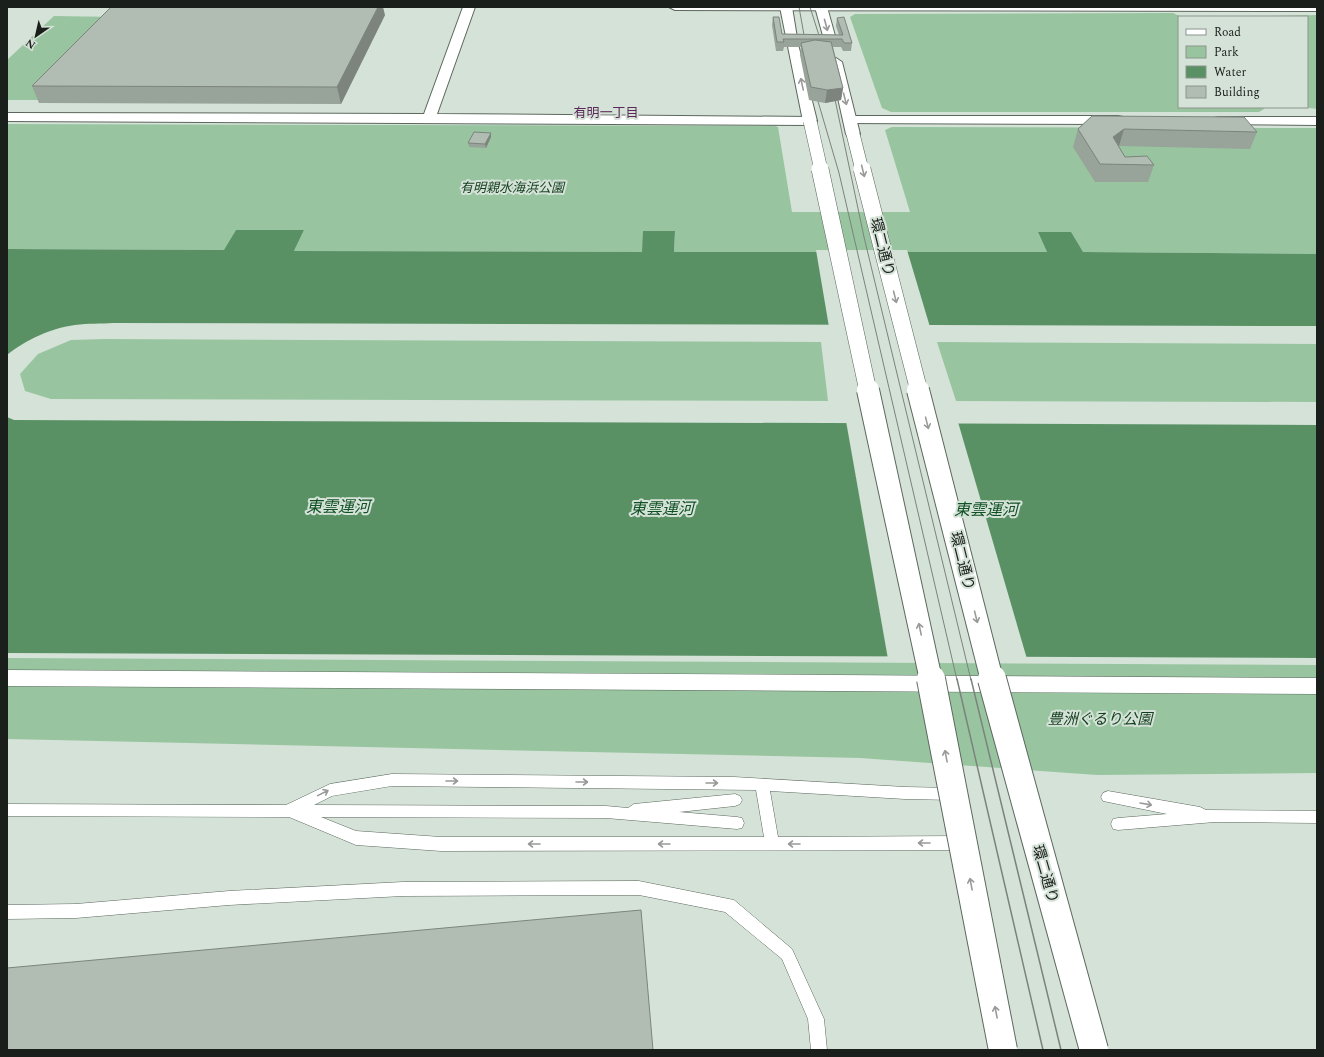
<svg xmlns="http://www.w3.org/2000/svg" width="1324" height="1057" font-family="Spectral,'Noto Sans JP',serif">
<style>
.green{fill:#98c5a0}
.water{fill:#599165}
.pier{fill:#d5e2d7}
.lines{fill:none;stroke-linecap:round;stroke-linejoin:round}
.service-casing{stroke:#5c685e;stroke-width:1}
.pedestrian-casing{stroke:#5c685e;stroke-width:1}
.tertiary-casing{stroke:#5c685e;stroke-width:2}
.secondary-casing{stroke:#5c685e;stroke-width:2}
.service{fill:#fff;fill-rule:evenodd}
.pedestrian{fill:#fff;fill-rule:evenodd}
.tertiary{fill:#fff;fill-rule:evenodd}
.secondary{fill:#fff;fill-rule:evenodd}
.tram-far1{stroke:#7b837c;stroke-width:1}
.tram{stroke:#7b837c;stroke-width:1.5}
.secondary-bridge-far3-casing{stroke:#5c685e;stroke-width:14;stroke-linecap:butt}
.secondary-bridge-far2-casing{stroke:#5c685e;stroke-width:18;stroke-linecap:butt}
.secondary-bridge-far1-casing{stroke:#5c685e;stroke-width:24;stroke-linecap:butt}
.secondary-bridge-casing{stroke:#5c685e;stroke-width:30;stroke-linecap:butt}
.secondary-bridge-far3{stroke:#fff;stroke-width:13}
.secondary-bridge-far2{stroke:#fff;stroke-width:17}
.secondary-bridge-far1{stroke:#fff;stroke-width:22}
.secondary-bridge{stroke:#fff;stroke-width:28}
.wall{fill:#98a399}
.shaded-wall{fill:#7c847d}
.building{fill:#b1bdb2;stroke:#7c847d}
.oneway{stroke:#989a98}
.labels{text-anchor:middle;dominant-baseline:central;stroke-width:4;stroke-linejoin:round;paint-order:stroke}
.far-neighbourhood-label{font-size:13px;fill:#5b2858;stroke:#d5e2d7}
.far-park-label{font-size:13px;font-style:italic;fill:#123d1e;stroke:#d5e2d7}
.street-label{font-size:15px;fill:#1b1f1b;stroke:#d5e2d7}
.park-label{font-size:15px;font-style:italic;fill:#123d1e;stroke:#d5e2d7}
.water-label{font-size:16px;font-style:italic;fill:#105025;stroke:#d5e2d7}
</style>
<rect width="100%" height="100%" fill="#d5e2d7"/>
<g class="green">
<path d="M1173 13 1182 17H1179V107H1262L1264 109 1259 112H891L882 108 850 17 855 14Z"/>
<path d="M1317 15V109L1302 107H1307V17H1217Z"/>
<path d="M54 16 118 17 38 100H7V60Z"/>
<path d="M7 124 775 126 778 127 792 212H910L885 130 892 127 1317 128V254L1083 252 1038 232 1047 252H674L675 231 642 252 294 251 304 230H236L225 250 7 249Z"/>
<path d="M104 339 821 342 828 401 51 399 25 391 20 374 38 354 71 340Z"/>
<path d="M937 342 1317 344V402L956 401Z"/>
<path d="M7 658 1317 665V773L1097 775 860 758 7 739Z"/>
</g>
<g class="water">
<path d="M236 230H304L294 251 642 252 643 231H675L674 252H1047L1038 232H1071L1083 252 1317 254V326L113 323C101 324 88 323 75 325 52 328 25 340 7 355V249L224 250Z"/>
<path d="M7 417 14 420 1317 425V658L7 653Z"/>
</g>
<g class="pier">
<path d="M816 250H907L930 327H829Z"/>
<path d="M846 421 958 422 1027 659H888Z"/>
</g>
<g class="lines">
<g class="service-casing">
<g id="service">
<path d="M392 774 734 777 905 787 954 788 959 790 961 794 959 798 954 800 905 799 770 791 778 837 962 836 967 838 969 843 967 848 962 850 441 851 356 845 289 817 7 816V804L286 805 330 784ZM392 786 756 790 764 837H441L356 831 321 817 606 818 737 829 742 828 744 823 742 818 737 817 679 812 735 806 740 804 742 800 740 796 735 794 634 804 628 808 606 806 314 805 332 796Z"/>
<path d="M1108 791 1200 807 1206 810 1317 811V823L1215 822 1118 830 1113 829 1111 824 1113 819 1118 818 1167 814 1103 801 1101 797 1103 793Z"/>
<path d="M639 881 734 900 792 949 824 1019 827 1050H811L808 1019 782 959 725 912 639 895 403 896 229 905 76 918 7 919V905L76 904 229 891 403 882Z"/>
</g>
</g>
<g class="pedestrian-casing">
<path id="pedestrian" d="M7 670 1317 678V694L7 686Z"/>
</g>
<g class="tertiary-casing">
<g id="tertiary">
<path d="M463 7H475L437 114 810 117 815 118 817 121 815 124 810 125 7 121V113L424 114Z"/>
<path d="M669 7H1317V11L675 10Z"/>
<path d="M850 116H1118L1123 117 1125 120 1123 123 1118 124 845 123 843 120 845 117Z"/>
<path d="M1218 117H1317V125L1213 124 1211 121 1213 118Z"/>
</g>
</g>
<g class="secondary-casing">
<g id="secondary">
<path d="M780 7H792L798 44 817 121 815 124H805L803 121Z"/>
<path d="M815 7H827L837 43 835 46H827L825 43Z"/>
<path d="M836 58 842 62 860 134 858 137H848L846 134 830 62Z"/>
</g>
</g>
<use href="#service" class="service"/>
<use href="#pedestrian" class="pedestrian"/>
<use href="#tertiary" class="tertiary"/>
<use href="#secondary" class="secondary"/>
<g class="tram-far1">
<path d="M799 7 806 46"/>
<path d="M810 7 822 45"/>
<path d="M833 90 864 237 971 680"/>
<path d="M815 91 839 173 957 680"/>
</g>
<g class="tram">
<path d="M957 679 1043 1050"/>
<path d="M971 679 1061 1050"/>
</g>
<g class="secondary-bridge-far3-casing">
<g id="secondary-bridge-far3">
<path d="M810 121 821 170"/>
<path d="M853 134 862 170"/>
</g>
</g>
<g class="secondary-bridge-far2-casing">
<g id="secondary-bridge-far2">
<path d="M820 169 868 391"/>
<path d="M862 169 919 391"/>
</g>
</g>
<g class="secondary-bridge-far1-casing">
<g id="secondary-bridge-far1">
<path d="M868 390 931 680"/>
<path d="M918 390 992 680"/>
</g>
</g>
<g class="secondary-bridge-casing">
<g id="secondary-bridge">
<path d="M931 679 1003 1050"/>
<path d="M992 679 1094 1050"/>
</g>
</g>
<use href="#secondary-bridge-far3" class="secondary-bridge-far3"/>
<use href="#secondary-bridge-far2" class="secondary-bridge-far2"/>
<use href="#secondary-bridge-far1" class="secondary-bridge-far1"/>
<use href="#secondary-bridge" class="secondary-bridge"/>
</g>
<g class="wall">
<path d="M385 15 341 104 39 103 32 86Z"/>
<path d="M773 17 782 34 839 35 836 26 837 18 852 43 851 51H843L841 47H833L843 88 841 100 825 103 809 100 800 55 801 47H784L783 51H776L772 25Z"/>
<path d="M1092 116 1257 132 1250 149 1119 146 1125 157 1154 165 1148 182H1095L1073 147 1078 129Z"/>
<path d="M491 133V137L486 148 469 147 468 143Z"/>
</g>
<g class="shaded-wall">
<path d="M378 7H383L385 15 341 104 337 87Z"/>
<path d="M843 88 841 100 825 103 827 90Z"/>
<path d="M1124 129 1119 146 1113 137Z"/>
<path d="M491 133V137L486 148 485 144Z"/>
</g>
<g class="building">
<path d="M111 7H378L337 87 32 86Z"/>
<path d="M773 17H779L782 34 843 35 837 18 844 17 852 43H844L842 39H783L784 42H777Z"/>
<path d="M815 40 831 42 843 88 827 90 811 87 801 43Z"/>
<path d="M1092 116 1244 117 1257 132 1124 129 1113 137 1125 157 1147 156 1154 165 1100 164 1078 129Z"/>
<path d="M474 132 491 133 485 144 468 143Z"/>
<path d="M641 910 653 1050H7V968Z"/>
</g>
<defs><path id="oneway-shaft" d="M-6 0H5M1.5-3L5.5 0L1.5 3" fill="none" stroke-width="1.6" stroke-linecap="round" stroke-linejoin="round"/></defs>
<g class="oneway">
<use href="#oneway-shaft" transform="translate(826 25) rotate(75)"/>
<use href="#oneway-shaft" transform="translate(802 84) rotate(-102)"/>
<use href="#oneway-shaft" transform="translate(845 99) rotate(76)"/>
<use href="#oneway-shaft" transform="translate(863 171) rotate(76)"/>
<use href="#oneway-shaft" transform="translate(895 297) rotate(76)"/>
<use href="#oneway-shaft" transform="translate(927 423) rotate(76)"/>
<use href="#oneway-shaft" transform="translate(976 617) rotate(76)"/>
<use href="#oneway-shaft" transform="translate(920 629) rotate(-102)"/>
<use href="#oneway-shaft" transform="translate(946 756) rotate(-101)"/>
<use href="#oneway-shaft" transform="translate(452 781)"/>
<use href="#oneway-shaft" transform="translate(582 782)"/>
<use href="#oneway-shaft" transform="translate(712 783)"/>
<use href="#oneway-shaft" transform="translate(323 793) rotate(-26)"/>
<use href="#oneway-shaft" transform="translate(1146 804) rotate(10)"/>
<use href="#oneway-shaft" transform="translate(924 843) rotate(180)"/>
<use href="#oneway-shaft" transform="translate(534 844) rotate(180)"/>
<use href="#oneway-shaft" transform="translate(664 844) rotate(180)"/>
<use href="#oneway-shaft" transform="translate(794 844) rotate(-180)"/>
<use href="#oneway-shaft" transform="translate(971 884) rotate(-101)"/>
<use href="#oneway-shaft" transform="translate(996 1012) rotate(-101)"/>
</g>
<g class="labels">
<g class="far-neighbourhood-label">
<text x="606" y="113">有明一丁目</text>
</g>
<g class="far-park-label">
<text x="512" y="188">有明親水海浜公園</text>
</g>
<g class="street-label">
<text transform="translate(882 247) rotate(76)">環二通り</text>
<text transform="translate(962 561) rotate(76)">環二通り</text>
<text transform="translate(1045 874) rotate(74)">環二通り</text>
</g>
<g class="park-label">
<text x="1100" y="719">豊洲ぐるり公園</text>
</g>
<g class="water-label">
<text x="338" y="507">東雲運河</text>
<text x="662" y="509">東雲運河</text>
<text x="986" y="510">東雲運河</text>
</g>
</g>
<rect width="1324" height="1057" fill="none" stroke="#1b1f1b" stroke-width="16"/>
<rect x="1178" y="16" width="130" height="92" fill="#d5e2d7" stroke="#8b948c"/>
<rect x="1186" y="29" width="20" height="6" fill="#ffffff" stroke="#8b948c"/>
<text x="1214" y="36" font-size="12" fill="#1b1f1b">Road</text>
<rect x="1186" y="46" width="20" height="12" fill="#98c5a0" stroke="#8b948c"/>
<text x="1214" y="56" font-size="12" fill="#1b1f1b">Park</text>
<rect x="1186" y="66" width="20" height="12" fill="#599165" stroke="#8b948c"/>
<text x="1214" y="76" font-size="12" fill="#1b1f1b">Water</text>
<rect x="1186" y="86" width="20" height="12" fill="#b1bdb2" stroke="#8b948c"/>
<text x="1214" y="96" font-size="12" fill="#1b1f1b">Building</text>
<g transform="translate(36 36) rotate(214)" stroke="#d5e2d7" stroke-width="3" paint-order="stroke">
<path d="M0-3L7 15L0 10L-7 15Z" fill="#1b1f1b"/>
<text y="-6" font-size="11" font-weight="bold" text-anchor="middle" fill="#1b1f1b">N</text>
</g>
</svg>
